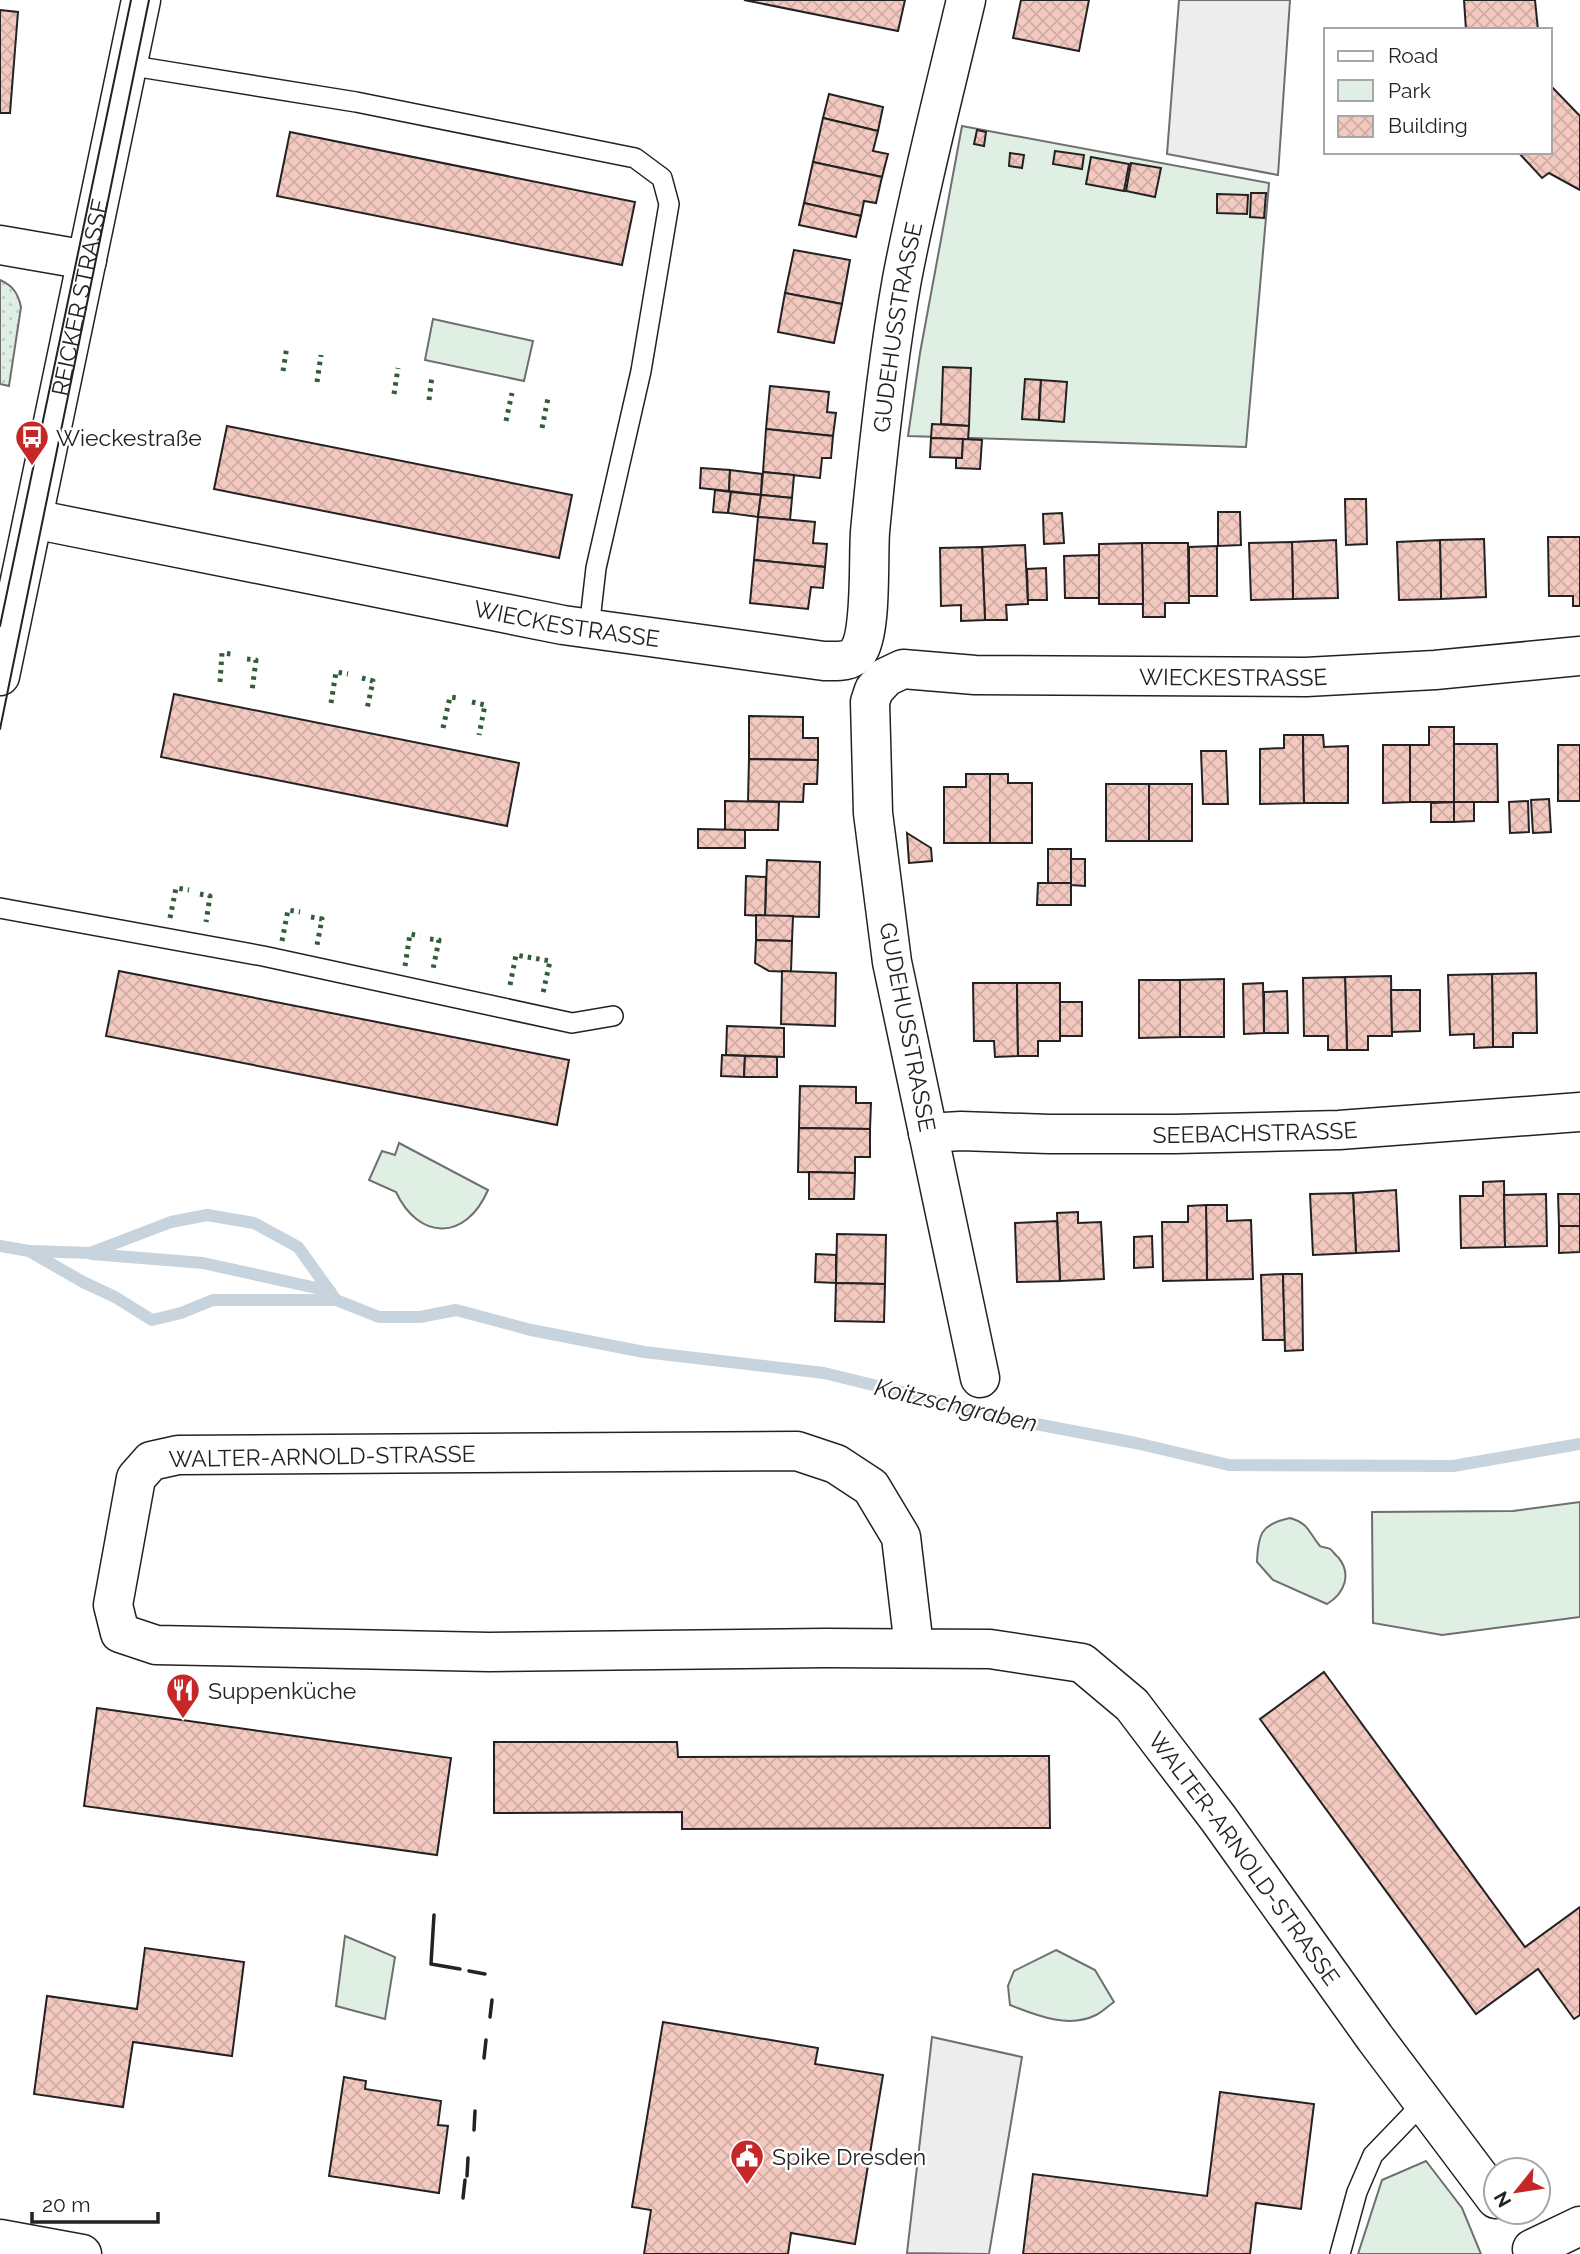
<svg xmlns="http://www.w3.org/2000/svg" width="1580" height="2254" font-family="Raleway,sans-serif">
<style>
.grass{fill:url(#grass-dots);stroke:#6f6f6f;stroke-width:2}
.green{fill:#e0efe3;stroke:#6f6f6f;stroke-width:2}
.parking{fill:#ededed;stroke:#6f6f6f;stroke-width:2}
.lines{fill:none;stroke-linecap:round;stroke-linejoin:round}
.stream{stroke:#c7d3dd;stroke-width:12}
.building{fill:url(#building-cross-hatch);stroke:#222;stroke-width:2}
.lane-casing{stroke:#222;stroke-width:22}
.street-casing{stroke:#222;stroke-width:41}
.secondary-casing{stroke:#222;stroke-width:41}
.lane{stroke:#fff;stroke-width:19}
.street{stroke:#fff;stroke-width:38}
.secondary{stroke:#fff;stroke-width:38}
.tram{stroke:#222;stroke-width:2}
.hedge{stroke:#2f5e38;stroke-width:5;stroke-dasharray:3.5 5;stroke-linecap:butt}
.wall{stroke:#222;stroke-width:3.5}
.labels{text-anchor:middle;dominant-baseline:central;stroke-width:5;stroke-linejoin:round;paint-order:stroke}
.street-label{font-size:23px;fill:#222;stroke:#fff}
.poi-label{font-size:23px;fill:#222;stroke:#fff;text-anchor:start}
.water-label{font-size:24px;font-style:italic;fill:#222;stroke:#fff}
</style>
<defs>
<pattern id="grass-dots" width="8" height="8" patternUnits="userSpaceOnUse" patternTransform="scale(1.75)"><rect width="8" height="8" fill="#e0efe3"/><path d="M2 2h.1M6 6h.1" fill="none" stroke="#c0cdc2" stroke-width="1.8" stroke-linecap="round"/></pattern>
<pattern id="building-cross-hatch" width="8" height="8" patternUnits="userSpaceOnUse" patternTransform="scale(1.75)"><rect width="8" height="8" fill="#f3c9c0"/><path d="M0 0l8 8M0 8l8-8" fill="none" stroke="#d0aca5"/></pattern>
</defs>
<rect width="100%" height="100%" fill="#fff"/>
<path class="grass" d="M0 280C13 286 18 293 21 307L9 386 0 384Z"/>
<g class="green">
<path d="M962 126 1269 183 1246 447 908 436 920 353Z"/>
<path d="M433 319 533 341 524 381 425 360Z"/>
<path d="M399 1143 488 1190C466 1241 419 1241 396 1192L369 1180 382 1151 395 1155Z"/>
<path d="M1580 1502V1617L1442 1635 1373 1623 1372 1512 1513 1511Z"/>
<path d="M1290 1518C1310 1524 1308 1532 1320 1546 1323 1548 1327 1547 1330 1549 1331 1549 1337 1557 1338 1557 1352 1574 1345 1593 1327 1604L1273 1580 1257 1562C1258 1534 1261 1524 1290 1518Z"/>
<path d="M345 1936 395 1957 385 2019 336 2006Z"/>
<path d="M1056 1950 1095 1970 1114 2002C1108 2006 1102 2012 1096 2015 1068 2029 1036 2015 1010 2005L1008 1986 1014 1971Z"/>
<path d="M1426 2161 1462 2208 1481 2254H1358L1382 2180Z"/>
</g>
<g class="parking">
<path d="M1179 0H1290L1278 175 1167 154Z"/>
<path d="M932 2037 1022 2057 989 2254 907 2253Z"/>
</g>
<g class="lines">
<g class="stream">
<path d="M0 1246 29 1251 83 1282 115 1297 152 1320 181 1313 213 1300H336L379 1317H420L456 1310 531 1330 644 1352 824 1373 1020 1421 1136 1443 1229 1465 1453 1466 1580 1444"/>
<path d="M31 1251 90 1253 171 1222 207 1215 254 1223 298 1247 336 1300"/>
<path d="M92 1254 203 1263 330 1291"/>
</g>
</g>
<g class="building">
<path d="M744 0H905L898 31Z"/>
<path d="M1021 0H1089L1079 51 1013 38Z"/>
<path d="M1464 0H1535L1538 30H1466Z"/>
<path d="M0 10 18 12 10 113H0Z"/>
<path d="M1550 85 1580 116V190L1549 173 1542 178 1518 152H1550Z"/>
<path d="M829 94 883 107 878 131 823 118Z"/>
<path d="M823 118 878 131 873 151 888 154 882 177 813 162Z"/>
<path d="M977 130 986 132 984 146 974 144Z"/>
<path d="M290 132 635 202 622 265 277 196Z"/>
<path d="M1055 151 1084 155 1082 169 1053 164Z"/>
<path d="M1010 153 1024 155 1022 168 1009 166Z"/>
<path d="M1091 157 1129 164 1124 191 1086 184Z"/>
<path d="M813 162 882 177 876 203 864 201 861 216 804 203Z"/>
<path d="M1131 163 1161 168 1155 197 1126 191Z"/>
<path d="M1251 193H1266L1264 218 1250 217Z"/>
<path d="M1217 194 1248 195 1247 214 1217 213Z"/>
<path d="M804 203 861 216 856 237 799 225Z"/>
<path d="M794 250 850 260 842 304 785 293Z"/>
<path d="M785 293 842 304 834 343 778 332Z"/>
<path d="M943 367 971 368 969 426 941 424Z"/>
<path d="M1025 379 1041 380 1039 420 1022 419Z"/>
<path d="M1041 380 1067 382 1064 422 1039 420Z"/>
<path d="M770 386 829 392 827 412 836 413 833 436 766 429Z"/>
<path d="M932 424 969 426 968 440 931 438Z"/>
<path d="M227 426 572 495 559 558 214 489Z"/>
<path d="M766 429 833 436 831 458H822L820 478 763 472Z"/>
<path d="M931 438 963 439 962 458 930 457Z"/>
<path d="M963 439 982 440 980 469 956 468V458H962Z"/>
<path d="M701 468 730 470 729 491 700 488Z"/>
<path d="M730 470 762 474 761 495 729 491Z"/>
<path d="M763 472 794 475 792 498 761 495Z"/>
<path d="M715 490 731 492 728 513 713 512Z"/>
<path d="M731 492 761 495 758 517 728 513Z"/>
<path d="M761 495 792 498 790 520 758 517Z"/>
<path d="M1345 499H1366L1367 544 1346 545Z"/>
<path d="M1218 512H1240L1241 545 1218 546Z"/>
<path d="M1062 513 1064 543 1044 544 1043 514Z"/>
<path d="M758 517 815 522 813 543 827 544 825 567 754 560Z"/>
<path d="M1548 537H1580V606H1573V596H1549Z"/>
<path d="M1484 539 1486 597 1441 599 1440 540Z"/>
<path d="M1336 540 1338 598 1293 599 1292 542Z"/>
<path d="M1440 540 1441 599 1399 600 1397 542Z"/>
<path d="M1292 542 1293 599 1251 600 1249 543Z"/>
<path d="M1142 543H1188L1189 603H1165V617H1143Z"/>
<path d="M1142 543 1143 604H1099V544Z"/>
<path d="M1025 545 1028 604 1006 605 1007 620H985L982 547Z"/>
<path d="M1217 546V596H1189V547Z"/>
<path d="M982 547 985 620 961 621V605L941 606 940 548Z"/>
<path d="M1099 555V598H1065L1064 556Z"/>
<path d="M754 560 825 567 823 588 811 587 808 609 750 603Z"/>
<path d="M1046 568 1047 600H1028L1027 569Z"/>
<path d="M174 694 519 763 507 826 161 757Z"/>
<path d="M749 716 803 717V738H818V760L749 759Z"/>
<path d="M1429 727H1454V802H1410V745H1429Z"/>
<path d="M1284 735H1303L1304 803 1260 804V749L1284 748Z"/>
<path d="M1303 735H1323L1324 747 1348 746V803H1304Z"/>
<path d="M1454 744H1497L1498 802H1454Z"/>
<path d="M1383 745H1410V802L1383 803Z"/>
<rect x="1558" y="745" width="22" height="56"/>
<path d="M1201 751H1226L1228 804H1203Z"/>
<path d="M749 759 818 760 817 784H804L803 802 748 801Z"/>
<path d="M966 774H990V843H944V787H966Z"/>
<path d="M990 774H1008V783H1032V843H990Z"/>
<rect x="1106" y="784" width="43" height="57"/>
<rect x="1149" y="784" width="43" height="57"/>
<path d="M1549 799 1551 832 1533 833 1531 800Z"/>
<path d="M725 801 779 802 778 830H725Z"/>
<path d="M1528 801 1529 832 1510 833 1509 802Z"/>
<path d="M1454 802V822H1431V803Z"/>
<path d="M1454 802H1474V821L1454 822Z"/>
<path d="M698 829 745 830V848H698Z"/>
<path d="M907 833 931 848 932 861 909 863Z"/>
<rect x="1048" y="849" width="23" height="34"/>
<path d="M1071 859H1085V886L1071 885Z"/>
<path d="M767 860 820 862 819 917 765 916Z"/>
<path d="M746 876 766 877 765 916 745 915Z"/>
<path d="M1038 883H1071V905H1037Z"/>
<path d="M756 915 793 916 792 941 756 940Z"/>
<path d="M756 940 792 941 791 972 769 971 755 963Z"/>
<path d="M119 971 569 1060 557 1125 106 1036Z"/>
<path d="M782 971 836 973 835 1026 781 1024Z"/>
<path d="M1536 973 1537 1033H1513V1047H1493L1492 974Z"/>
<path d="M1492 974 1493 1047 1474 1048V1034L1450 1035 1448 975Z"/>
<path d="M1391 976 1392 1036H1368V1050H1347L1345 977Z"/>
<path d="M1345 977 1347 1050H1328V1036H1304L1303 978Z"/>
<path d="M1224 979V1037H1180V980Z"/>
<path d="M1139 980H1180V1037L1139 1038Z"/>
<path d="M973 983H1017L1018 1056 995 1057 994 1041H974Z"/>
<path d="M1017 983H1060V1041H1038V1056H1018Z"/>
<path d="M1263 983 1264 1033 1244 1034 1243 984Z"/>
<path d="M1391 990H1420V1031L1392 1032Z"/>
<path d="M1287 991 1288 1033H1264V992Z"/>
<rect x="1060" y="1002" width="22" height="34"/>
<path d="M727 1026 784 1028V1057L726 1055Z"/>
<path d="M722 1055 745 1056 744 1077 721 1076Z"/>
<path d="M745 1056 777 1057V1077H744Z"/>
<path d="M800 1086 856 1087V1103H871L870 1129 799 1128Z"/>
<path d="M799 1128 870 1129V1157H855V1173L798 1172Z"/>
<path d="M809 1172 855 1173 854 1199H809Z"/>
<path d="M1504 1181 1505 1247 1461 1248 1460 1196H1483V1182Z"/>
<path d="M1396 1190 1399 1251 1356 1253 1353 1193Z"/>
<path d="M1353 1193 1356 1253 1313 1255 1310 1194Z"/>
<path d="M1546 1194 1547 1246 1505 1247 1504 1195Z"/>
<path d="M1558 1194H1580V1226H1559Z"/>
<path d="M1206 1205H1227V1221L1251 1220 1253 1279 1207 1280Z"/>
<path d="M1206 1205 1207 1280 1163 1281 1162 1222H1188V1206Z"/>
<path d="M1078 1212V1223L1101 1222 1104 1279 1060 1281 1057 1213Z"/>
<path d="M1057 1221 1060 1281 1017 1282 1015 1223Z"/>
<path d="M1559 1226H1580V1252L1559 1253Z"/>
<path d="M837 1234 886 1235 885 1284 836 1283Z"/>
<path d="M1152 1236 1153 1267 1134 1268V1237Z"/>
<path d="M816 1254 836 1255V1283L815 1282Z"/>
<path d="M1283 1274 1285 1340H1263L1261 1275Z"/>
<path d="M1283 1274H1302L1303 1350 1285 1351Z"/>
<path d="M836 1283 885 1284 884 1322 835 1321Z"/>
<path d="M1324 1672 1525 1947 1580 1907V2015L1574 2019 1538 1969 1476 2014 1260 1719Z"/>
<path d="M97 1708 451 1758 437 1855 84 1806Z"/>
<path d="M494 1742H677L678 1757 1049 1756 1050 1828 682 1829V1812L494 1813Z"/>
<path d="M145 1948 244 1962 232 2056 133 2042 123 2107 34 2094 47 1996 137 2009Z"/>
<path d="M663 2022 818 2048 815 2064 883 2075 855 2244 791 2233 788 2254H644L651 2210 632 2207Z"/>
<path d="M344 2077 366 2081 365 2089 441 2101 438 2125 448 2126 439 2193 329 2176Z"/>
<path d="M1220 2092 1314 2104 1301 2209 1256 2203 1250 2254H1023L1033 2174 1207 2196Z"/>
</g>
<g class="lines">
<g class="lane-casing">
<g id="lane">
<path d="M127 65 356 102 635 158 662 178 669 204 641 371 596 568 589 629"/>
<path d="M0 908 263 956 572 1023 613 1016"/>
<path d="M1340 2254 1357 2192 1373 2155 1423 2103"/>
</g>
</g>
<g class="street-casing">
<g id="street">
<path d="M0 245 87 260"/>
<path id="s1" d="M33 519 563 625 824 661C835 661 851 663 858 652 872 632 868 561 870 532 878 448 887 363 902 279 920 185 944 93 966 0"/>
<path id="s2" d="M928 1133 961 1131 1049 1134H1175L1339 1130 1580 1112"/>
<path id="s3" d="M980 1378 892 962 873 813 870 702 874 690 886 677 903 669 975 675 1306 677 1435 670 1580 656"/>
<path id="s4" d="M914 1647 901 1537 871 1487 836 1464 797 1451 178 1455 151 1461 136 1478 113 1605 120 1633 156 1645 489 1652 825 1648 990 1649 1082 1663 1132 1705 1160 1742 1218 1818 1375 2038 1496 2199"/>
<path d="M0 2239 82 2254"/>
<path d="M1532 2249 1580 2226"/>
</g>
</g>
<g class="secondary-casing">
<g id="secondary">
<path id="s5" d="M0 676 141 0"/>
</g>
</g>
<use href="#lane" class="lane"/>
<use href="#street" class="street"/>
<use href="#secondary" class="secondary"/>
<g class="tram">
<path d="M0 626 131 0"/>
<path d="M0 729 149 0"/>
</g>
<g class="hedge">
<path d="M283 371 287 346"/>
<path d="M317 382 321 355"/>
<path d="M394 394 398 368"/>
<path d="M429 400 432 376"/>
<path d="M506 421 512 393"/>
<path d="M542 428 548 398"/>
<path d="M247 659 256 660 252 691"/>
<path d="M362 678 373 681 367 709"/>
<path d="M220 682 222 653 231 654"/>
<path d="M472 702 485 705 479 735"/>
<path d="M331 703 336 672 348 674"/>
<path d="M443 728 450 697 457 698"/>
<path d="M200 894 210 896 206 922"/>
<path d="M311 917 322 919 317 945"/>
<path d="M170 918 176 888 189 890"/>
<path d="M430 939 439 940 433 969"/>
<path d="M282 941 288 910 300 912"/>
<path d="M405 966 410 934 420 936"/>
<path d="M510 985 516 955 550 961 543 993"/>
</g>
<g class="wall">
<path d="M434 1915 431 1964 460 1969"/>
<path d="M469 1971 485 1974"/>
<path d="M490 2017 492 2000"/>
<path d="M484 2058 486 2040"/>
<path d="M474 2130 475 2111"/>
<path d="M467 2176 468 2158"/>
<path d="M463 2198 465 2180"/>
</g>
</g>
<defs>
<g id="bus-pin" transform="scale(1.75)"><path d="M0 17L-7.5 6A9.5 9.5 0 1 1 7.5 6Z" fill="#c62828" stroke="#fff"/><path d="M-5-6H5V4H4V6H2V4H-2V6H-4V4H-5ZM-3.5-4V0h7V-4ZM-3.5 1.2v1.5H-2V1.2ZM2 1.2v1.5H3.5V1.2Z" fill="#fff"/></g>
<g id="restaurant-pin" transform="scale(1.75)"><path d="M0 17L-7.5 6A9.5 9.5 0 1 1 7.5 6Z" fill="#c62828" stroke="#fff"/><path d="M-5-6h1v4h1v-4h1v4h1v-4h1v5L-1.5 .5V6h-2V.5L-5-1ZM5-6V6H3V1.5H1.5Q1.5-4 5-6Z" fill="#fff"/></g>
<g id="civic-pin" transform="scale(1.75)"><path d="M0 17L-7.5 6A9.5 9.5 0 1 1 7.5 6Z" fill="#c62828" stroke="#fff"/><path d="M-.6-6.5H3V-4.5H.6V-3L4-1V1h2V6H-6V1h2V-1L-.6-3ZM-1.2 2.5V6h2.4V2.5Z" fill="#fff"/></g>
</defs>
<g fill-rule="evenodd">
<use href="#bus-pin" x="32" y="437"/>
<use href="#restaurant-pin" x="183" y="1690"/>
<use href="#civic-pin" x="747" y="2156"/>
</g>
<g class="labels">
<g class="street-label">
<text stroke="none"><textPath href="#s5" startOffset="387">REICKER STRASSE</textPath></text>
<text stroke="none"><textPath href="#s1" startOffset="1169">GUDEHUSSTRASSE</textPath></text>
<text stroke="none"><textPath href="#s1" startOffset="544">WIECKESTRASSE</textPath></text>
<text stroke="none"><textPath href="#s3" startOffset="1066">WIECKESTRASSE</textPath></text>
<text transform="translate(908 1027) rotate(79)">GUDEHUSSTRASSE</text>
<text stroke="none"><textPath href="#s2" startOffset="327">SEEBACHSTRASSE</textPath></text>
<text transform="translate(322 1456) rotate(-1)">WALTER-ARNOLD-STRASSE</text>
<text stroke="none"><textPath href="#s4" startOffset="2300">WALTER-ARNOLD-STRASSE</textPath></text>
</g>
<g class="poi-label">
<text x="56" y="437">Wieckestraße</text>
<text x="208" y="1690">Suppenküche</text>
<text x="772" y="2156">Spike Dresden</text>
</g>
<g class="water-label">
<text transform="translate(956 1405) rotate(13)">Koitzschgraben</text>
</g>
</g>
<rect x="1324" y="28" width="228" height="126" fill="#ffffff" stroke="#a7a7a7" stroke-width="2"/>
<rect x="1338" y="51" width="35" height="10" fill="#ffffff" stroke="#a7a7a7" stroke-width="2"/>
<text x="1388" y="63" font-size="21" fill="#222222">Road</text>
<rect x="1338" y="80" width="35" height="21" fill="#e0efe3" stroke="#a7a7a7" stroke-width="2"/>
<text x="1388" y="98" font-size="21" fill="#222222">Park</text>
<rect x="1338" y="116" width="35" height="21" fill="url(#building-cross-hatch)" stroke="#a7a7a7" stroke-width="2"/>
<text x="1388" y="133" font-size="21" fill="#222222">Building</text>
<g transform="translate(1517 2191) rotate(240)"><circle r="33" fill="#ffffff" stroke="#a7a7a7" stroke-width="2"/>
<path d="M0-5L12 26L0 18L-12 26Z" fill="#c62828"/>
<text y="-10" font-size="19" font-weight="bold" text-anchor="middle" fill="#222222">N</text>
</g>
<path d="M32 2212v10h126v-10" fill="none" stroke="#222222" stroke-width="3.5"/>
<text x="42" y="2212" font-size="21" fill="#222222" stroke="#ffffff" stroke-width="5" paint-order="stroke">20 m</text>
</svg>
